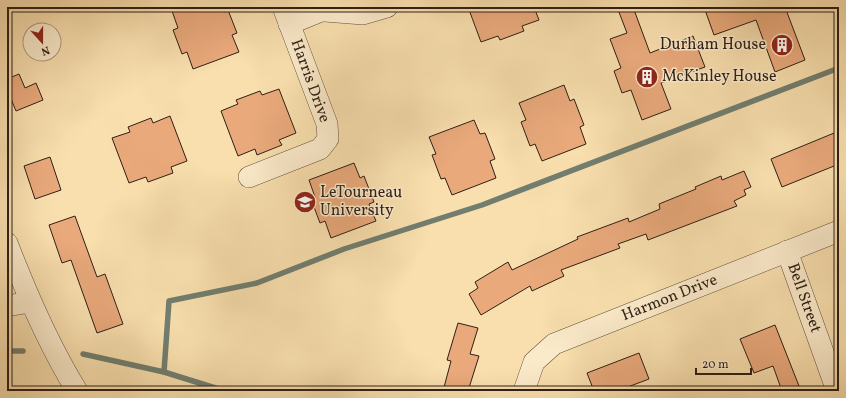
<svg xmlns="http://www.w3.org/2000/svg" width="846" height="398" font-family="Vollkorn,serif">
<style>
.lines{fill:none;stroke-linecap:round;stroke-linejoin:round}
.stream{stroke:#717e6f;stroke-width:5.5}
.building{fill:#e9a97b;stroke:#2e1f16}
.minor-casing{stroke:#614f3c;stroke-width:22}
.minor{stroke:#fbeaca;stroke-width:21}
.labels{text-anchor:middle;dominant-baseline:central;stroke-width:3;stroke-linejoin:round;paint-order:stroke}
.poi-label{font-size:16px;fill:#2e1f16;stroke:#fbeaca;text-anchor:start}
.street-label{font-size:16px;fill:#2e1f16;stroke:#fbeaca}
</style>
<rect width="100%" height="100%" fill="#f9dfae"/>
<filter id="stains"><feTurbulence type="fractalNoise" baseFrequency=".005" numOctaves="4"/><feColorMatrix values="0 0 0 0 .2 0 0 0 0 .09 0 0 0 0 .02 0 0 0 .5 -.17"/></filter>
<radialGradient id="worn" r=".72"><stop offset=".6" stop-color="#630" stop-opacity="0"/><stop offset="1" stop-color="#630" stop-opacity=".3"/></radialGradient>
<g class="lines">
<g class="stream">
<path d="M7 351H23"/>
<path d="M83 354 164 372 169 301 257 283 344 249 482 205 839 68"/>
<path d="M164 372 225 391"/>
</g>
</g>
<g class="building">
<path d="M183 7H222L224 12 228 10 237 33 232 35 239 52 193 69 187 52 182 54 173 30 178 28 172 11Z"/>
<path d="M468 7H534L539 20 522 26 524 31 500 40 498 36 481 42Z"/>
<path d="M617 7H633L650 53 693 36 705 67 661 83 671 109 642 120 631 90 622 93 614 71 621 68 610 39 627 33Z"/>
<path d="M704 7H785L805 60 775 72 756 20 714 35Z"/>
<path d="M19 74 25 88 36 83 43 100 16 111 7 89V79Z"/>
<path d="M564 85 570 101 574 99 584 125 580 127 586 144 542 161 535 144 530 146 521 122 526 120 519 103Z"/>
<path d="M279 89 296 133 279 140 282 145 257 155 255 149 238 156 221 111 238 104 236 100 260 91 262 95Z"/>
<path d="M170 116 187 161 171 167 173 173 148 182 146 177 129 183 112 138 130 132 128 127 151 118 153 123Z"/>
<path d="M474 120 480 134 485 133 495 159 490 161 496 178 452 195 445 178 441 179 432 155 436 154 429 137Z"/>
<path d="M839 131V164L782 187 771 159Z"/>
<path d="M50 157 61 190 35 199 24 166Z"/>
<path d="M354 163 360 178 364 176 374 202 369 204 376 221 331 238 325 221 320 223 311 199 315 197 309 180Z"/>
<path d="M744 171 751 187 744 190 746 195 734 201 737 206 648 240 646 234 618 244 620 248 561 270 564 276 532 291 530 286 481 315 469 294 478 288 475 282 508 262 512 270 578 239 577 237 628 218 629 222 660 209 659 204 696 189 695 187 721 176 722 180Z"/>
<path d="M75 216 97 277 105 274 123 324 97 333 71 260 62 263 49 225Z"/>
<path d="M458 323 478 328 470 354 479 356 468 391H443L451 361 447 360Z"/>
<path d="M775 325 799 386 787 391H782L773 366 754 373 740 339Z"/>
<path d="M639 353 649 379 617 391H594L587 373Z"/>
</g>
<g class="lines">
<g class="minor-casing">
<g id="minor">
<path d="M325 11 363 14 387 7"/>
<path d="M289 24 331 7"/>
<path d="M249 177 320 149 328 139 327 124 283 7"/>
<path d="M7 243C27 295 48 344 77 391"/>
<path id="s1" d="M787 251 837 391"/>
<path d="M7 306 30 302"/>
<path id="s2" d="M524 391 534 362 554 344 839 231"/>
</g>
</g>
<use href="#minor" class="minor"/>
</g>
<defs>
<g id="building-disc" transform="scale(1.15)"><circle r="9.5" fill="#8f2418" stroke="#fbeaca"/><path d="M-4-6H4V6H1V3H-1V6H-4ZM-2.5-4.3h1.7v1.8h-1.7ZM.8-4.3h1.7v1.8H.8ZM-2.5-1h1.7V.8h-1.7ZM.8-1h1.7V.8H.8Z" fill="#fff"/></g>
<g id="university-disc" transform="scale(1.15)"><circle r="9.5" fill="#8f2418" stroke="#fbeaca"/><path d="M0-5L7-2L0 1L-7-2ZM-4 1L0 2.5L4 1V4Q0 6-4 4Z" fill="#fff"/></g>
</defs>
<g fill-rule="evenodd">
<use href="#building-disc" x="782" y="45"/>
<use href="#building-disc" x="647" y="77"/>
<use href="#university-disc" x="305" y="202"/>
</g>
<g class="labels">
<g class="poi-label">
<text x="766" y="45" text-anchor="end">Durham House</text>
<text x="662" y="77">McKinley House</text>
<text x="320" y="193">LeTourneau<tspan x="320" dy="18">University</tspan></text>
</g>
<g class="street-label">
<text transform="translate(310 81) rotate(70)">Harris Drive</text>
<text stroke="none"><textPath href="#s2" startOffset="182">Harmon Drive</textPath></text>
<text stroke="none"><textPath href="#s1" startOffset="50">Bell Street</textPath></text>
</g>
</g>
<rect width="846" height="398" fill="none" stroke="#f9dfae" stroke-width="24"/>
<rect x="8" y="8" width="830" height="382" fill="none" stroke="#2e1f16" stroke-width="2"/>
<rect x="12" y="12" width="822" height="374" fill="none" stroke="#2e1f16"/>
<g transform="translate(42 42) rotate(159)"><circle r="19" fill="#fbeaca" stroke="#a99982"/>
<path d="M0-3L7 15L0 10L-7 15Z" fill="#8f2418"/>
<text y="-6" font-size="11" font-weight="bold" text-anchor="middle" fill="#2e1f16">N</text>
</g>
<path d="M696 368v6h55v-6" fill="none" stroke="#2e1f16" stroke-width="2"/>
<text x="702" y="368" font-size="12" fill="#2e1f16" stroke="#fbeaca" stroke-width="3" paint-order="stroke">20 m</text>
<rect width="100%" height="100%" filter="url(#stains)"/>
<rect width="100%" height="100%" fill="url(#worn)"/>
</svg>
